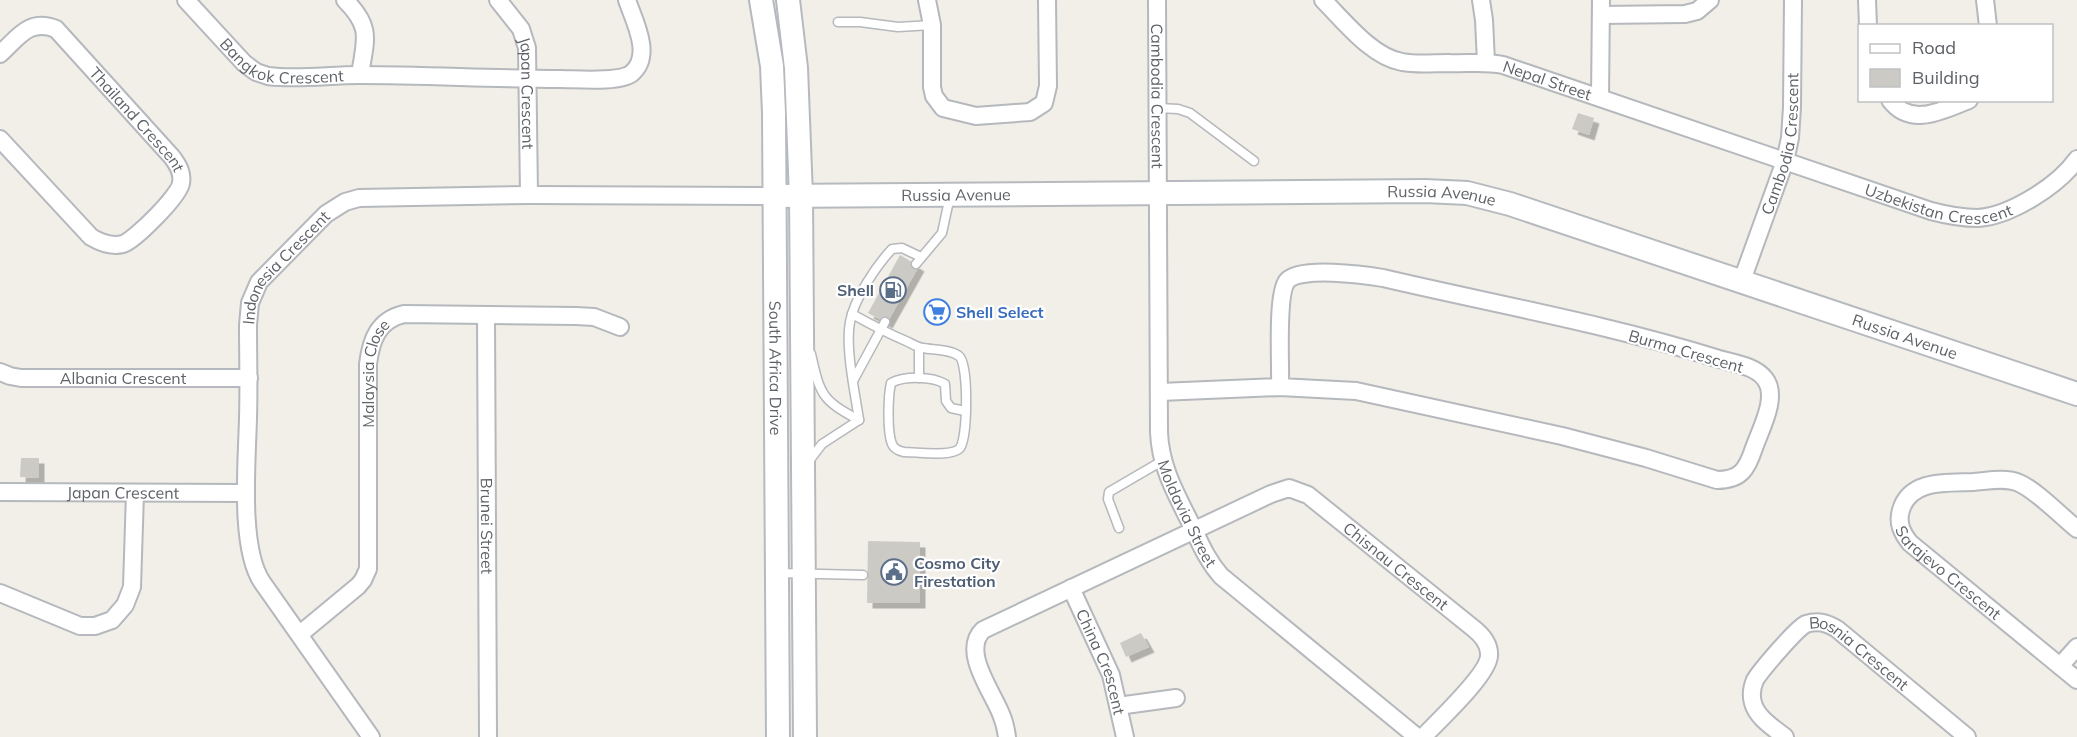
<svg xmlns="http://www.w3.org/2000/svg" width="2077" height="737" font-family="Mulish,sans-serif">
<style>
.building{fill:#cccac5;filter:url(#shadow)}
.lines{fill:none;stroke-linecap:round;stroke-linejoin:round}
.lane-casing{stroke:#b5b8bc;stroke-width:11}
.street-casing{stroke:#b5b8bc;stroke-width:20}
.secondary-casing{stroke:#b6babf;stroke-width:26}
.lane{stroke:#fff;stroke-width:8}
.street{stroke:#fff;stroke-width:16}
.secondary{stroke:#fff;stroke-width:22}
.labels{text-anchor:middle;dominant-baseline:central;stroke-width:4.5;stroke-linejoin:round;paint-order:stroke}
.street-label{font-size:16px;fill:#5f6368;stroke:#fff}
.service-label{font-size:16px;font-weight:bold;fill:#4e5e75;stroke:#fff;text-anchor:end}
.shop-label{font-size:16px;font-weight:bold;fill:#366cbe;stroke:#fff;text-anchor:start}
</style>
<defs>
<filter id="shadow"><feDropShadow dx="5.5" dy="5.5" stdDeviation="0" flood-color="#0004"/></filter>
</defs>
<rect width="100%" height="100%" fill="#f1efe8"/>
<g class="building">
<path d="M1578 113 1594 118 1589 135 1572 129Z"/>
<path d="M900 255 919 266 887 323 868 313Z"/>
<path d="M21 458H39V478L20 477Z"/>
<path d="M868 541 920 542V603H867Z"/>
<path d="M1141 633 1149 647 1126 657 1120 643Z"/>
</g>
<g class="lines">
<g class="lane-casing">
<g id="lane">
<path d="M838 22H860L898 27 932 25"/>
<path d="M1158 108 1178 109 1190 113 1254 161"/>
<path d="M916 264 942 233 950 196"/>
<path d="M852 314C870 324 887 333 906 341 911 343 916 347 923 348 933 350 950 349 959 356 969 364 968 442 959 449 950 457 917 452 904 452 899 451 894 449 892 444 887 432 888 396 891 383 904 376 932 376 945 384L946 401 951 408 965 411"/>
<path d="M811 354C820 394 821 400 859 420"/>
<path d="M919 378V348"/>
<path d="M853 381 885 322"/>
<path d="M859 420C855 392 845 348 850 322 854 299 876 266 892 249L902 248 921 257"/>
<path d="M809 461 822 444 859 420"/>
<path d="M1119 528 1108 499 1109 492 1162 461"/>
<path d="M778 573 863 575"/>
</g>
</g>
<g class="street-casing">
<g id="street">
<path id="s1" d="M186 0 244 63 256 72 268 76C297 80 329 75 359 75 426 75 493 79 560 79 576 79 620 83 632 73 653 55 634 21 627 0"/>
<path d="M345 0C373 28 365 40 360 75"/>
<path id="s2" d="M498 0 521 29 527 48 529 195"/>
<path d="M927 0 932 25V87L934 96 943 108 976 116 1030 112 1044 103 1048 86 1047 0"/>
<path id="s3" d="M1157 0 1159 432C1160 466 1176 494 1191 524 1200 543 1207 560 1221 576L1417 737"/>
<path id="s4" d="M1323 0C1344 21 1372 57 1402 62 1417 65 1433 63 1448 63 1467 64 1485 61 1503 65L1931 211C1946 215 1962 218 1978 218 2010 216 2058 186 2077 159"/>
<path d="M1481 0 1484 20 1486 62"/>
<path d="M1867 0 1868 26"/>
<path d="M1985 0 1988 26"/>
<path d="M1601 15 1685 14 1697 11 1710 0"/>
<path id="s5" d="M0 54C18 38 29 18 56 29L172 157C178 165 183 173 181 183 180 195 135 240 123 244 111 247 101 243 91 237L0 139"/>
<path d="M1600 98 1601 0"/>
<path d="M1890 100C1911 128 1943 110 1969 100"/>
<path id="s6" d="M1741 283 1785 161 1790 138 1792 107 1793 0"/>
<path id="s7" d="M486 316 488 737"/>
<path id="s8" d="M0 372 10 376 21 378H249"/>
<path d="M1160 392 1280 387 1356 391 1562 436 1646 458 1717 480C1741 480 1747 469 1754 448 1760 430 1779 397 1765 379 1755 365 1731 363 1716 358 1607 324 1494 304 1383 278 1365 275 1299 266 1287 281 1276 295 1281 367 1280 387"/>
<path id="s9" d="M0 492 246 493"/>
<path id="s10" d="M2077 529C2062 517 2036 490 2019 483 2006 477 1987 481 1973 482 1947 483 1910 479 1901 510 1897 523 1902 533 1910 543L2077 680"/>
<path id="s11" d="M1071 588 1111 675 1125 737"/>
<path d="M0 593 80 626H95L112 620 125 605 132 587 135 493"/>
<path id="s12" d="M300 634 358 586 363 580 368 569V364C371 340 378 320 404 314L576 316 594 317 620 327"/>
<path d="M2060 666 2077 647"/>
<path d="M1118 706 1176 698"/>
<path id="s13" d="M371 737 262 582C239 548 247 461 248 418 249 387 248 356 248 325L250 303 259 282 326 214 345 202 359 198 529 195 774 196"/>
<path id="s14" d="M1007 737C1006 729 1004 721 1001 714 992 691 961 651 983 630L1271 494 1289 488 1308 495 1473 628C1482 635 1490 644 1489 656 1488 675 1438 721 1423 737"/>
<path id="s15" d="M1785 737C1774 728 1757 718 1753 703 1751 696 1752 687 1755 680 1761 670 1797 628 1806 624 1818 620 1827 623 1837 629L1967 737"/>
</g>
</g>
<g class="secondary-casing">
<g id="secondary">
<path id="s16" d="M761 0 772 66 774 113 778 737"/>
<path d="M788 0 796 68 801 196 805 737"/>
<path id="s17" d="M774 196 1425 191 1467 193 1510 204 2077 394"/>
</g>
</g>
<use href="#lane" class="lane"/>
<use href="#street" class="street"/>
<use href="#secondary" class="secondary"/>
</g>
<defs>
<g id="fuel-ring" transform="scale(1.35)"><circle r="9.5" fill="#fff" stroke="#5c6f8a" stroke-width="1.5"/><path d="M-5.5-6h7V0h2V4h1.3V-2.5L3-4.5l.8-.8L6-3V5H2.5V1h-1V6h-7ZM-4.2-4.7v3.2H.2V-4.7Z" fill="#5c6f8a"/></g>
<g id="supermarket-ring" transform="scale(1.35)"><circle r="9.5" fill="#fff" stroke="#3f7fe0" stroke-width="1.5"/><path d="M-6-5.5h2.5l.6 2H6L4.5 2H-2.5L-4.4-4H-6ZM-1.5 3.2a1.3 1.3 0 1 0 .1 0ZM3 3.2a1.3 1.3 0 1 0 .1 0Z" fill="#3f7fe0"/></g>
<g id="civic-ring" transform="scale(1.35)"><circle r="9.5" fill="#fff" stroke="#5c6f8a" stroke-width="1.5"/><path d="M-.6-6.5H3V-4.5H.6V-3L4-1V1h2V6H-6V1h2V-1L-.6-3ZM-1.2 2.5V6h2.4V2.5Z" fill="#5c6f8a"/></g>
</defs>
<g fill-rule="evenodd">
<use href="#fuel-ring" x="893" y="290"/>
<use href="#supermarket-ring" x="937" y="312"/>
<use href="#civic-ring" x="894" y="572"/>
</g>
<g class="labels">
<g class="street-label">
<text stroke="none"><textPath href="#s1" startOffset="122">Bangkok Crescent</textPath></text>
<text stroke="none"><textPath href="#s4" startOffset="250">Nepal Street</textPath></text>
<text stroke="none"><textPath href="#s2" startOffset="102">Japan Crescent</textPath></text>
<text stroke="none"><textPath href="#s3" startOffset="96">Cambodia Crescent</textPath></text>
<text stroke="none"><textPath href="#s5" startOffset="188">Thailand Crescent</textPath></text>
<text stroke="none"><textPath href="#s6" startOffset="146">Cambodia Crescent</textPath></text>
<text stroke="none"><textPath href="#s17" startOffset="182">Russia Avenue</textPath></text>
<text stroke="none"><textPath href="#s4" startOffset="662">Uzbekistan Crescent</textPath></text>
<text stroke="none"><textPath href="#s17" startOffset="668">Russia Avenue</textPath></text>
<text stroke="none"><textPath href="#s13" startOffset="520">Indonesia Crescent</textPath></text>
<text stroke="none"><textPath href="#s17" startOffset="1154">Russia Avenue</textPath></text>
<text transform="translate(1686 351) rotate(16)">Burma Crescent</text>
<text stroke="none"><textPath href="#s16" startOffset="369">South Africa Drive</textPath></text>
<text stroke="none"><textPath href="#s12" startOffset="292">Malaysia Close</textPath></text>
<text stroke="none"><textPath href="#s8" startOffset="124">Albania Crescent</textPath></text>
<text stroke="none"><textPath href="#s9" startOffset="123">Japan Crescent</textPath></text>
<text stroke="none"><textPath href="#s3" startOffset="519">Moldavia Street</textPath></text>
<text stroke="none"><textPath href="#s7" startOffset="210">Brunei Street</textPath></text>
<text stroke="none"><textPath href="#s14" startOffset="586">Chisnau Crescent</textPath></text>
<text stroke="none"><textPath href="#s10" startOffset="288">Sarajevo Crescent</textPath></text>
<text stroke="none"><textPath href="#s15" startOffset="210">Bosnia Crescent</textPath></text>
<text stroke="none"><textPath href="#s11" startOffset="80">China Crescent</textPath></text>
</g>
<g class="service-label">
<text x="874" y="290">Shell</text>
<text x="914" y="563" text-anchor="start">Cosmo City<tspan x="914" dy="18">Firestation</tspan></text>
</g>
<g class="shop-label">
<text x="956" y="312">Shell Select</text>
</g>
</g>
<rect x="1858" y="24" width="195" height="78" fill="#ffffff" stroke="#bfc1c3" stroke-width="1.5"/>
<rect x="1870" y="44" width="30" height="9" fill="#ffffff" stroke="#bfc1c3" stroke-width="1.5"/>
<text x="1912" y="54" font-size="18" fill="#5f6368">Road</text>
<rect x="1870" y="69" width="30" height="18" fill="#cccac5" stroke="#bfc1c3" stroke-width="1.5"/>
<text x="1912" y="84" font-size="18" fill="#5f6368">Building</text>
</svg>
